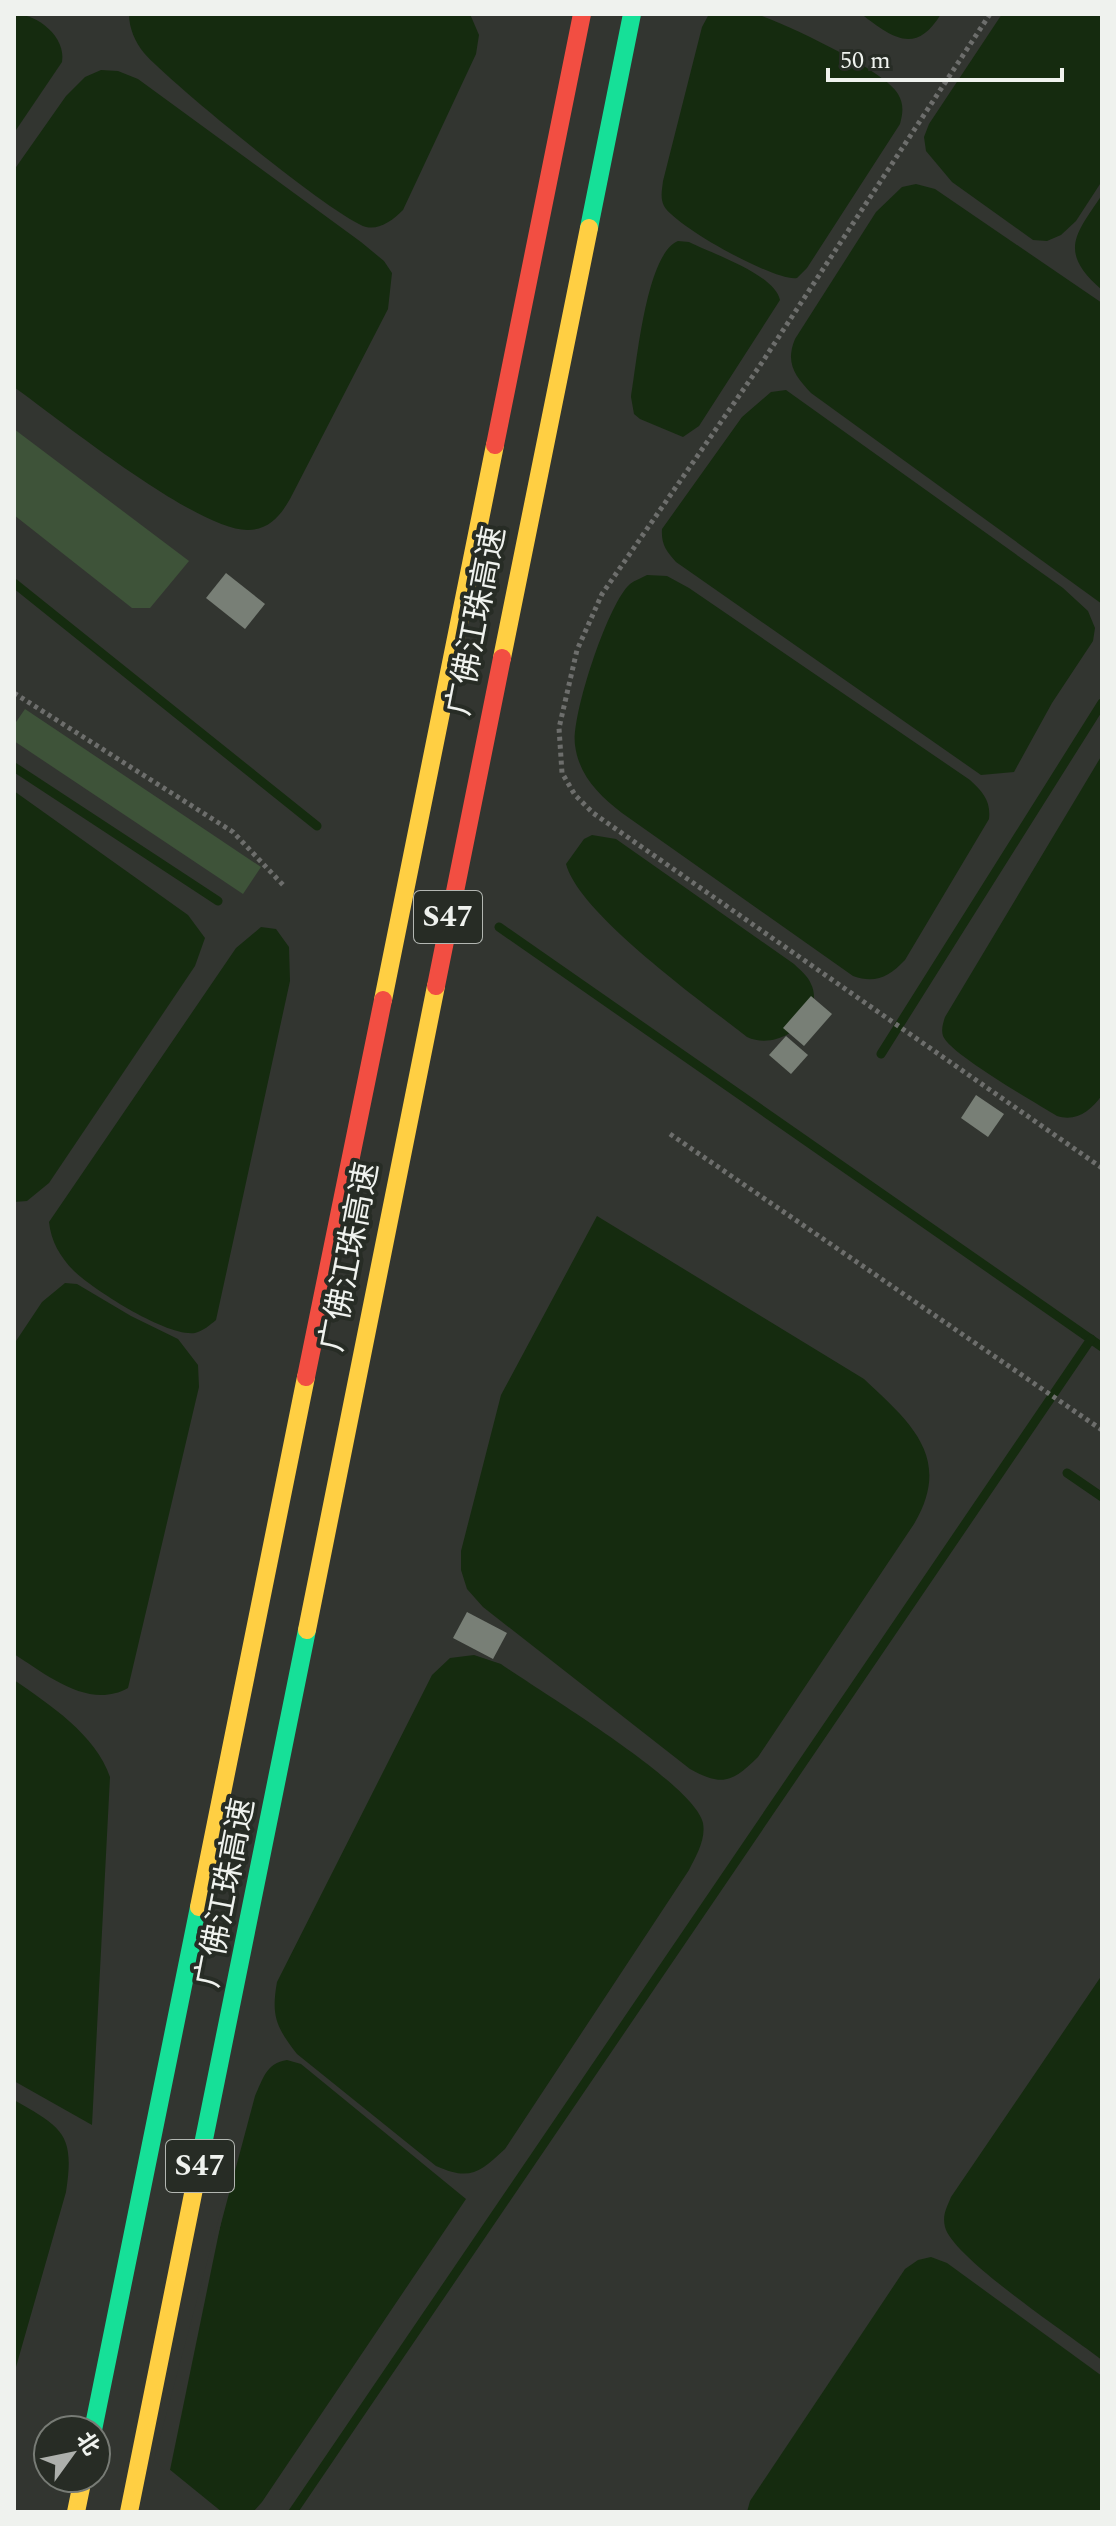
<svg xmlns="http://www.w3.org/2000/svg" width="1116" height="2526" font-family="Spectral,'Noto Sans SC',serif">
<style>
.green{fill:#3e5339}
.water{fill:#152b0f}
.pier{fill:#323530}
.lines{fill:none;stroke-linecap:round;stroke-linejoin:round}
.stream{stroke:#152b0f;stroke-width:9}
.building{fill:#787f76}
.path{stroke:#6d6e6c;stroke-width:5;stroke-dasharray:4 4;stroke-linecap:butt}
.fast{stroke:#16e098;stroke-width:18}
.slow{stroke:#ffcf43;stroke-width:18}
.jam{stroke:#f24e42;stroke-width:18}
.labels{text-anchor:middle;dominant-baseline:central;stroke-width:8;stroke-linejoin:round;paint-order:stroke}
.shield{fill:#272c25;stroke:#b3b7b2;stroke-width:2}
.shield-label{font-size:30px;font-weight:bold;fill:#eff2ee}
.street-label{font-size:32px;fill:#eff2ee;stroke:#272c25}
</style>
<rect width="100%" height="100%" fill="#323530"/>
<g class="green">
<path d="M14 429 189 561 150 608H132L14 515Z"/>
<path d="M25 709 261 867 243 894 14 741V725Z"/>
</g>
<g class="water">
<path d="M14 14C38 14 66 37 62 62L14 133Z"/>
<path d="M129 14H470L479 35 476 54 403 210C393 220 380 230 366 227 336 219 168 81 144 53 135 42 129 28 129 14Z"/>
<path d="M709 14C724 14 744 11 759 15 786 24 886 71 898 94 904 104 903 113 900 124L807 268 797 278C775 282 675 226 664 206 660 198 662 190 663 181L702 27Z"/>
<path d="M861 14H941C915 57 891 36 861 14Z"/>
<path d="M1002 14H1102V181L1076 221 1061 235 1047 241 1033 240 952 182 926 151 924 137 929 124Z"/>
<path d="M101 70 118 71 138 79 361 242 384 261 392 273 388 309 290 499C281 515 269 530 248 530 198 531 60 420 14 387V170L66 96 85 77Z"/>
<path d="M916 184 935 189 1102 303V604L811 393C795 376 785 363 795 339L876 212 902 187Z"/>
<path d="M1102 195V290C1058 252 1075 235 1102 195Z"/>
<path d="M678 241 689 242C713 254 774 274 780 300L699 426 683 437 640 419 634 414 631 397C637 363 646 254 678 241Z"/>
<path d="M786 390 1063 588 1088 611 1095 628 1093 641 1052 703 1014 772 981 775 676 562C666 551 661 544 662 529L742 417 771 392Z"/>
<path d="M647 575 667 576 689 588 970 780C983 792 991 801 989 819L905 960C889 977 875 984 853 976L622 813C599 795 579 776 575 745 571 716 608 603 630 584 635 580 642 578 647 575Z"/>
<path d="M1102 755V1095C1091 1111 1076 1122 1057 1116 1036 1103 950 1054 943 1036 941 1030 943 1023 945 1017Z"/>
<path d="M14 791 188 915 205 938 195 966 49 1183 27 1201 14 1202Z"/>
<path d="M592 835 616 839 794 964C800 970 808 976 811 984 826 1014 781 1053 747 1037 704 1003 579 914 566 864L584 839Z"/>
<path d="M261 927 276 929 289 947 290 981 216 1320C210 1325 203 1331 195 1333 167 1337 94 1290 74 1271 60 1257 51 1241 49 1222L236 948Z"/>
<path d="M597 1216 864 1379C911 1423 953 1458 914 1524L758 1757C733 1782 722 1787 690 1769L483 1607 467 1589 461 1570V1551L501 1395Z"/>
<path d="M65 1283 77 1284 131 1316 178 1339 198 1365 199 1387 128 1688C89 1710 47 1675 14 1654V1344L42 1302Z"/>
<path d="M474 1655 501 1664C539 1691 695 1784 703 1823 706 1840 696 1856 689 1870L505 2149C479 2173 470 2181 436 2166L297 2054C276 2027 271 2016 277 1982L432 1675 450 1658Z"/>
<path d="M14 1680C49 1704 96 1735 110 1777L92 2125 14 2081Z"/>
<path d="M1102 1975V2360C1071 2336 953 2258 945 2227 942 2215 947 2207 951 2197Z"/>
<path d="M287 2060 301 2064 466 2199 262 2502 253 2512H222L158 2460 255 2096C263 2079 266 2063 287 2060Z"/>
<path d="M14 2100C63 2128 75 2134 66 2192L14 2374Z"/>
<path d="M931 2257 947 2263 1102 2376V2512H747L750 2501 905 2269 918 2260Z"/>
</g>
<path class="pier" d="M232 2169 169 2475 154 2460Z"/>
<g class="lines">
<g class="stream">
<path d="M14 583 317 826"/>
<path d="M14 767 218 901"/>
<path d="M499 927 1102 1347"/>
<path d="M881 1054 1102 703"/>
<path d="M1067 1473 1102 1497"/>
<path d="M293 2512 1091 1339"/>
</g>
</g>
<g class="building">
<path d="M226 573 265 604 245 629 206 598Z"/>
<path d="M811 996 832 1014 804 1046 783 1028Z"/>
<path d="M786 1036 808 1055 791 1074 769 1055Z"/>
<path d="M976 1095 1004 1114 988 1137 961 1118Z"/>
<path d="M467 1612 507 1633 493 1659 453 1638Z"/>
</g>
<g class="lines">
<g class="path">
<path d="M990 14 761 364 602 594 577 650 559 728 562 773 575 795 593 813 1102 1168"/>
<path d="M14 693 233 832 284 886"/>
<path d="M670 1134 1102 1430"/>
</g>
<g class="fast">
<path d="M589 228 632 14"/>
<path d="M197 2174 307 1630"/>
<path d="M93 2430 199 1907"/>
</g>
<g class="slow">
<path d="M502 658 589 228"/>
<path d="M383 1000 495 445"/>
<path d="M307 1630 436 986"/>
<path d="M199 1907 306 1377"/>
<path d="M76 2512 83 2478"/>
<path d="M129 2512 197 2174"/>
</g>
<g class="jam">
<path d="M495 445 582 14"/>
<path d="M436 986 502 658"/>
<path d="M306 1377 383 1000"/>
</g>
</g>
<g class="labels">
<g class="shield">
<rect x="414" y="891" width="68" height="52" rx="6"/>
<rect x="166" y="2140" width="68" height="52" rx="6"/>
</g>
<g class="shield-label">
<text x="448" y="917">S47</text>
<text x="200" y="2166">S47</text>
</g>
<g class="street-label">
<text transform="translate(477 621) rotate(-79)">广佛江珠高速</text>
<text transform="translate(350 1257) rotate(-79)">广佛江珠高速</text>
<text transform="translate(226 1893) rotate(-79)">广佛江珠高速</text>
</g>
</g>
<rect width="1116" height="2526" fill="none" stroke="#eff2ee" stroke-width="32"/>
<g transform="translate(72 2454) rotate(57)"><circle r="38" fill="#272c25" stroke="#777b75" stroke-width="2"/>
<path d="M0-6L14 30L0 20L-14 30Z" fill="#adb0ac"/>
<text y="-12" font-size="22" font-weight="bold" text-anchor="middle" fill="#eff2ee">北</text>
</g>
<path d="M828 68v12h234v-12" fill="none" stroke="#eff2ee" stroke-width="4"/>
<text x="840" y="68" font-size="24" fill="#eff2ee" stroke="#272c25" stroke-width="6" paint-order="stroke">50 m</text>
</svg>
